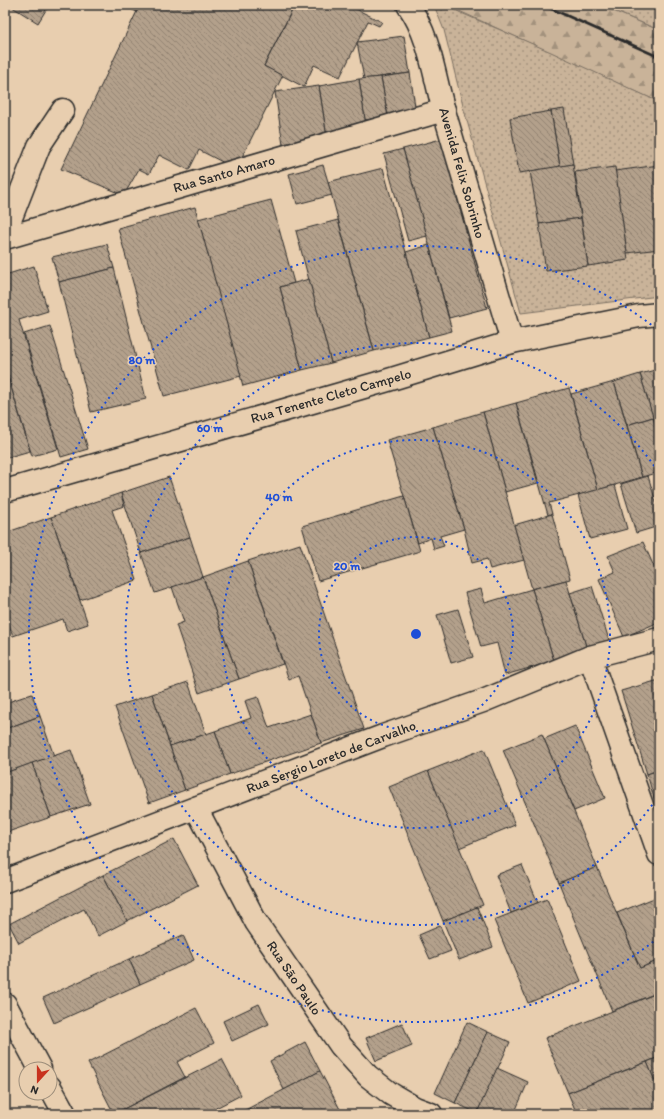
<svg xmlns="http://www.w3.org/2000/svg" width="664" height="1119" font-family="Itim,sans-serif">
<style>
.forest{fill:url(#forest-firs);stroke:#7a6f62}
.park{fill:url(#park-dots);stroke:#7a6f62}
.building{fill:url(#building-back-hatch);stroke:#2b2b2b}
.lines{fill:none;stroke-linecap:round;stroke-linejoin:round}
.minor-casing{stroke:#2b2b2b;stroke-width:25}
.secondary-casing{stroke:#2b2b2b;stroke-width:25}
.minor{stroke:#e8ceaf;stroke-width:22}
.secondary{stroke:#e8ceaf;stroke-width:22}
.rail{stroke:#2b2b2b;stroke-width:3}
.ring{fill:none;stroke:#1d4ed8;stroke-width:2;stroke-dasharray:2 4}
.labels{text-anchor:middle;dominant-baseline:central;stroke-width:3;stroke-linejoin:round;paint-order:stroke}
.street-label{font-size:14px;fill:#2b2b2b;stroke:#e8ceaf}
.centre{fill:#1d4ed8;stroke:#e8ceaf;stroke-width:2}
.ring-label{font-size:12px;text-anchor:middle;font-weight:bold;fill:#1d4ed8;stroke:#e8ceaf;stroke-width:3;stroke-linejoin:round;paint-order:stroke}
</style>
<defs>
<pattern id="forest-firs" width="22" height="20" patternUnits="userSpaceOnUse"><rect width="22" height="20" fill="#c9b399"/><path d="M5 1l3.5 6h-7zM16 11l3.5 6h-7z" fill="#a3927d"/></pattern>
<pattern id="park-dots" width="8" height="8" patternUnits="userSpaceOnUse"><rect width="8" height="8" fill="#c9b399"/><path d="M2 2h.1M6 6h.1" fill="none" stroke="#a3927d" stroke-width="1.8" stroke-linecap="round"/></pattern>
<pattern id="building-back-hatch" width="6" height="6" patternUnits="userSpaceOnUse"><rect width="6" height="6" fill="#b3a08b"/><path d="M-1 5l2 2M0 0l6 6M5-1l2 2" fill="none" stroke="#928372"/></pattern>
</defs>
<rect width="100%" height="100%" fill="#e8ceaf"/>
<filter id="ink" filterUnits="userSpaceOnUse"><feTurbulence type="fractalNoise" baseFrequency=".025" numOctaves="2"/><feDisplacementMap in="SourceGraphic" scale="8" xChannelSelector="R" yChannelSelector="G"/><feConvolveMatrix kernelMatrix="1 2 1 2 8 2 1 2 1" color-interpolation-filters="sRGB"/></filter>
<g filter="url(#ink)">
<path class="forest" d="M446 5H599L659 30V102Z"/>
<g class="park">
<path d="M434 5H446L459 12 551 52 659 102V296L521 313 464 110 444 30Z"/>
<path d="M600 5H659V30Z"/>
</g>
<g class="building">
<path d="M9 5H49L38 23Z"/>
<path d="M122 5H140L137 12Z"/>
<path d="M140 5H281L292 10 264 66 283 75 236 169 199 150 189 170 159 155 149 174 139 169 124 195 61 169Z"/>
<path d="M295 5H348L382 22 379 26 368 21 340 77 314 65 304 87 264 66Z"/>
<path d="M404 36 410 73 364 79 357 42Z"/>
<path d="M410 73 416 113 388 117 381 77Z"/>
<path d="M381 77 388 117 365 120 359 79Z"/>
<path d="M359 79 366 126 326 132 319 86Z"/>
<path d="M319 86 327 138 283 145 275 92Z"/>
<path d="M564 109 573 164 560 167 551 111Z"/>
<path d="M551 111 560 167 519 173 510 118Z"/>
<path d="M441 139 487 308 449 318 403 149Z"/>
<path d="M403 149 427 236 408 241 384 154Z"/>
<path d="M573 164 581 218 539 224 530 171Z"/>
<path d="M323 165 332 195 297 204 289 174Z"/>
<path d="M659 165V249L627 253 615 171Z"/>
<path d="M615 167 628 260 588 266 575 172Z"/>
<path d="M383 168 429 337 374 351 328 182Z"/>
<path d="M271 200 294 283 280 287 302 370 243 386 198 219Z"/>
<path d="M195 207 241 376 164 396 118 228Z"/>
<path d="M581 218 588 266 546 271 539 224Z"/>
<path d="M338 220 374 351 331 363 296 231Z"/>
<path d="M107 244 114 268 59 282 52 257Z"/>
<path d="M429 245 452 331 429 337 406 252Z"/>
<path d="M34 266 48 311 19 320 58 449 32 456 5 367V275Z"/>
<path d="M114 268 146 399 91 412 59 282Z"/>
<path d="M309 279 331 363 302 370 280 287Z"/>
<path d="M50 326 88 449 61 457 24 334Z"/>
<path d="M5 367 30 451 5 458Z"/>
<path d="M659 369V439L640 374Z"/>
<path d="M640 374 653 417 627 425 614 382Z"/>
<path d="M614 382 642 477 598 490 571 394Z"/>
<path d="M569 388 598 490 549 503 552 514 548 515 516 403Z"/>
<path d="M516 403 538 483 505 492 483 412Z"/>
<path d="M483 412 524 560 490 569 487 559 472 563 464 529 433 427Z"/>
<path d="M653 417 659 439V472L642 477 627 425Z"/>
<path d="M433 427 464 529 440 536 444 546 434 549 431 538 418 543 387 440Z"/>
<path d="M648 476 659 512V526L636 533 621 484Z"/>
<path d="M169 477 190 537 141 553 121 493Z"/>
<path d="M615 485 627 529 590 539 578 495Z"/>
<path d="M121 493 124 506 112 510 137 580 80 600 51 517Z"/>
<path d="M404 496 420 551 318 581 302 526Z"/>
<path d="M552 514 570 579 532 589 514 525Z"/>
<path d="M51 517 88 624 67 631 63 619 13 636 5 613V533Z"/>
<path d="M190 537 203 577 155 593 141 553Z"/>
<path d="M643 542 659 578V622L624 637 599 579 615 572 608 556Z"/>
<path d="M300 544 364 729 321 743 298 676 289 680 248 561Z"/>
<path d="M248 561 283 664 239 679 203 577Z"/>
<path d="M203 577 239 679 199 693 176 625 184 622 172 587Z"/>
<path d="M566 580 587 649 554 661 532 589Z"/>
<path d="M592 586 609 640 587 649 570 593Z"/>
<path d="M481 589 485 603 532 589 554 661 505 675 497 643 481 647 465 593Z"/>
<path d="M458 609 473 657 451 663 437 615Z"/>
<path d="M659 680V770L647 774 621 691Z"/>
<path d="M188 682 206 734 170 746 152 694Z"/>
<path d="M32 694 40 716 5 729V703Z"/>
<path d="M152 694 185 790 149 803 115 707Z"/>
<path d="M258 697 269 728 311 714 321 743 230 774 215 731 251 718 245 701Z"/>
<path d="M40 716 54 756 5 773V729Z"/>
<path d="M575 726 605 798 574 811 544 739Z"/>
<path d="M215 731 230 774 185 790 170 746Z"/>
<path d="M542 734 597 867 559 883 503 750Z"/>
<path d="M484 749 515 825 459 848 428 771Z"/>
<path d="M71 750 90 804 51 817 32 763Z"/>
<path d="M32 763 51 817 5 833V773Z"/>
<path d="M659 770V796L654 798 647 774Z"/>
<path d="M428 771 483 905 443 921 389 787Z"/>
<path d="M659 796V813L654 798Z"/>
<path d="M174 839 198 885 127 921 103 875Z"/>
<path d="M522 865 538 903 511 913 496 875Z"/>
<path d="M597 867 640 968 659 960V992L612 1011 559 883Z"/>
<path d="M103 875 127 921 98 936 84 909 19 943 9 924Z"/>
<path d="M659 896V960L640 968 617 913Z"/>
<path d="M547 899 581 981 528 1003 494 920Z"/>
<path d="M477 907 493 947 459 960 443 921Z"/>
<path d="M440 926 451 951 430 959 419 935Z"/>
<path d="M183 935 194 960 140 984 129 959Z"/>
<path d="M129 959 140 984 54 1023 43 998Z"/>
<path d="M655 994 659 1004V1057L568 1093 545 1038Z"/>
<path d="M259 1004 269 1024 232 1041 223 1021Z"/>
<path d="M196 1008 214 1043 177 1062 185 1077 114 1114 88 1063Z"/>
<path d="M467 1022 488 1032 455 1103 435 1093Z"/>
<path d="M402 1023 412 1046 376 1061 366 1038Z"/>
<path d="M488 1032 510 1042 477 1113 455 1103Z"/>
<path d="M305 1042 320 1071 284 1090 270 1061Z"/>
<path d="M659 1057V1091L647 1062Z"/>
<path d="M222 1059 241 1095 216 1108 219 1114H114Z"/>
<path d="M647 1062 659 1091V1114H577L568 1093Z"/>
<path d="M497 1068 528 1082 514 1114H479L477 1113Z"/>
<path d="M320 1071 342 1113 340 1114H252L249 1108Z"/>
<path d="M249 1108 252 1114H237Z"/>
</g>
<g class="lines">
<g class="minor-casing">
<g id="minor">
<path d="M5 233 39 146 63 110"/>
<path d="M5 238 444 110"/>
<path d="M590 657 659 854"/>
<path d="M196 808 256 922 341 1046 368 1076 391 1094 415 1108 431 1114"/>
<path d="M5 881 383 736 483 701 590 657 659 639"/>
<path d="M5 1004 40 1069"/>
<path d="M50 1087 65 1114"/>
</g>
</g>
<g class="secondary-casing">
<g id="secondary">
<path d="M408 5C430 36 434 76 444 111 466 188 489 265 512 342"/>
<path d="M5 491 385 381 512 342 639 316 659 314"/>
</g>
</g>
<use href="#minor" class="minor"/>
<use href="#secondary" class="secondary"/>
<path class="rail" d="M543 5 659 57"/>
</g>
</g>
<g class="ring">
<circle cx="416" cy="634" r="97"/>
<circle cx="416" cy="634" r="194"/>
<path d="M659 795A291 291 0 1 1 659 473"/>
<path d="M658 938A388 388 0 1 1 658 330"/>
</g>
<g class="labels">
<g class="street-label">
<text transform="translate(462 173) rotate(74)">Avenida Felix Sobrinho</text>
<text transform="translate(224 174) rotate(-16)">Rua Santo Amaro</text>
<text transform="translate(331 396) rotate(-16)">Rua Tenente Cleto Campelo</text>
<text transform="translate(331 757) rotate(-21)">Rua Sergio Loreto de Carvalho</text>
<text transform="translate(294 978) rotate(56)">Rua São Paulo</text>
</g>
</g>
<circle cx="416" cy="634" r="6" class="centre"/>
<g class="ring-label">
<text x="142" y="364">80 m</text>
<text x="210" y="432">60 m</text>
<text x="279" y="501">40 m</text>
<text x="347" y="570">20 m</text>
</g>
<rect width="664" height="1119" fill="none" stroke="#e8ceaf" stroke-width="20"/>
<rect x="10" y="10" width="644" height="1099" fill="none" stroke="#2b2b2b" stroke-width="1.5" filter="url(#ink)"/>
<g transform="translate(38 1081) rotate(201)"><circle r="19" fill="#e8ceaf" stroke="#9c8d7a"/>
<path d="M0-3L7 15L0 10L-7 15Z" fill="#c8321e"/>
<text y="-6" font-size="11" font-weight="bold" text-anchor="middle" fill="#2b2b2b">N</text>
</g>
</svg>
